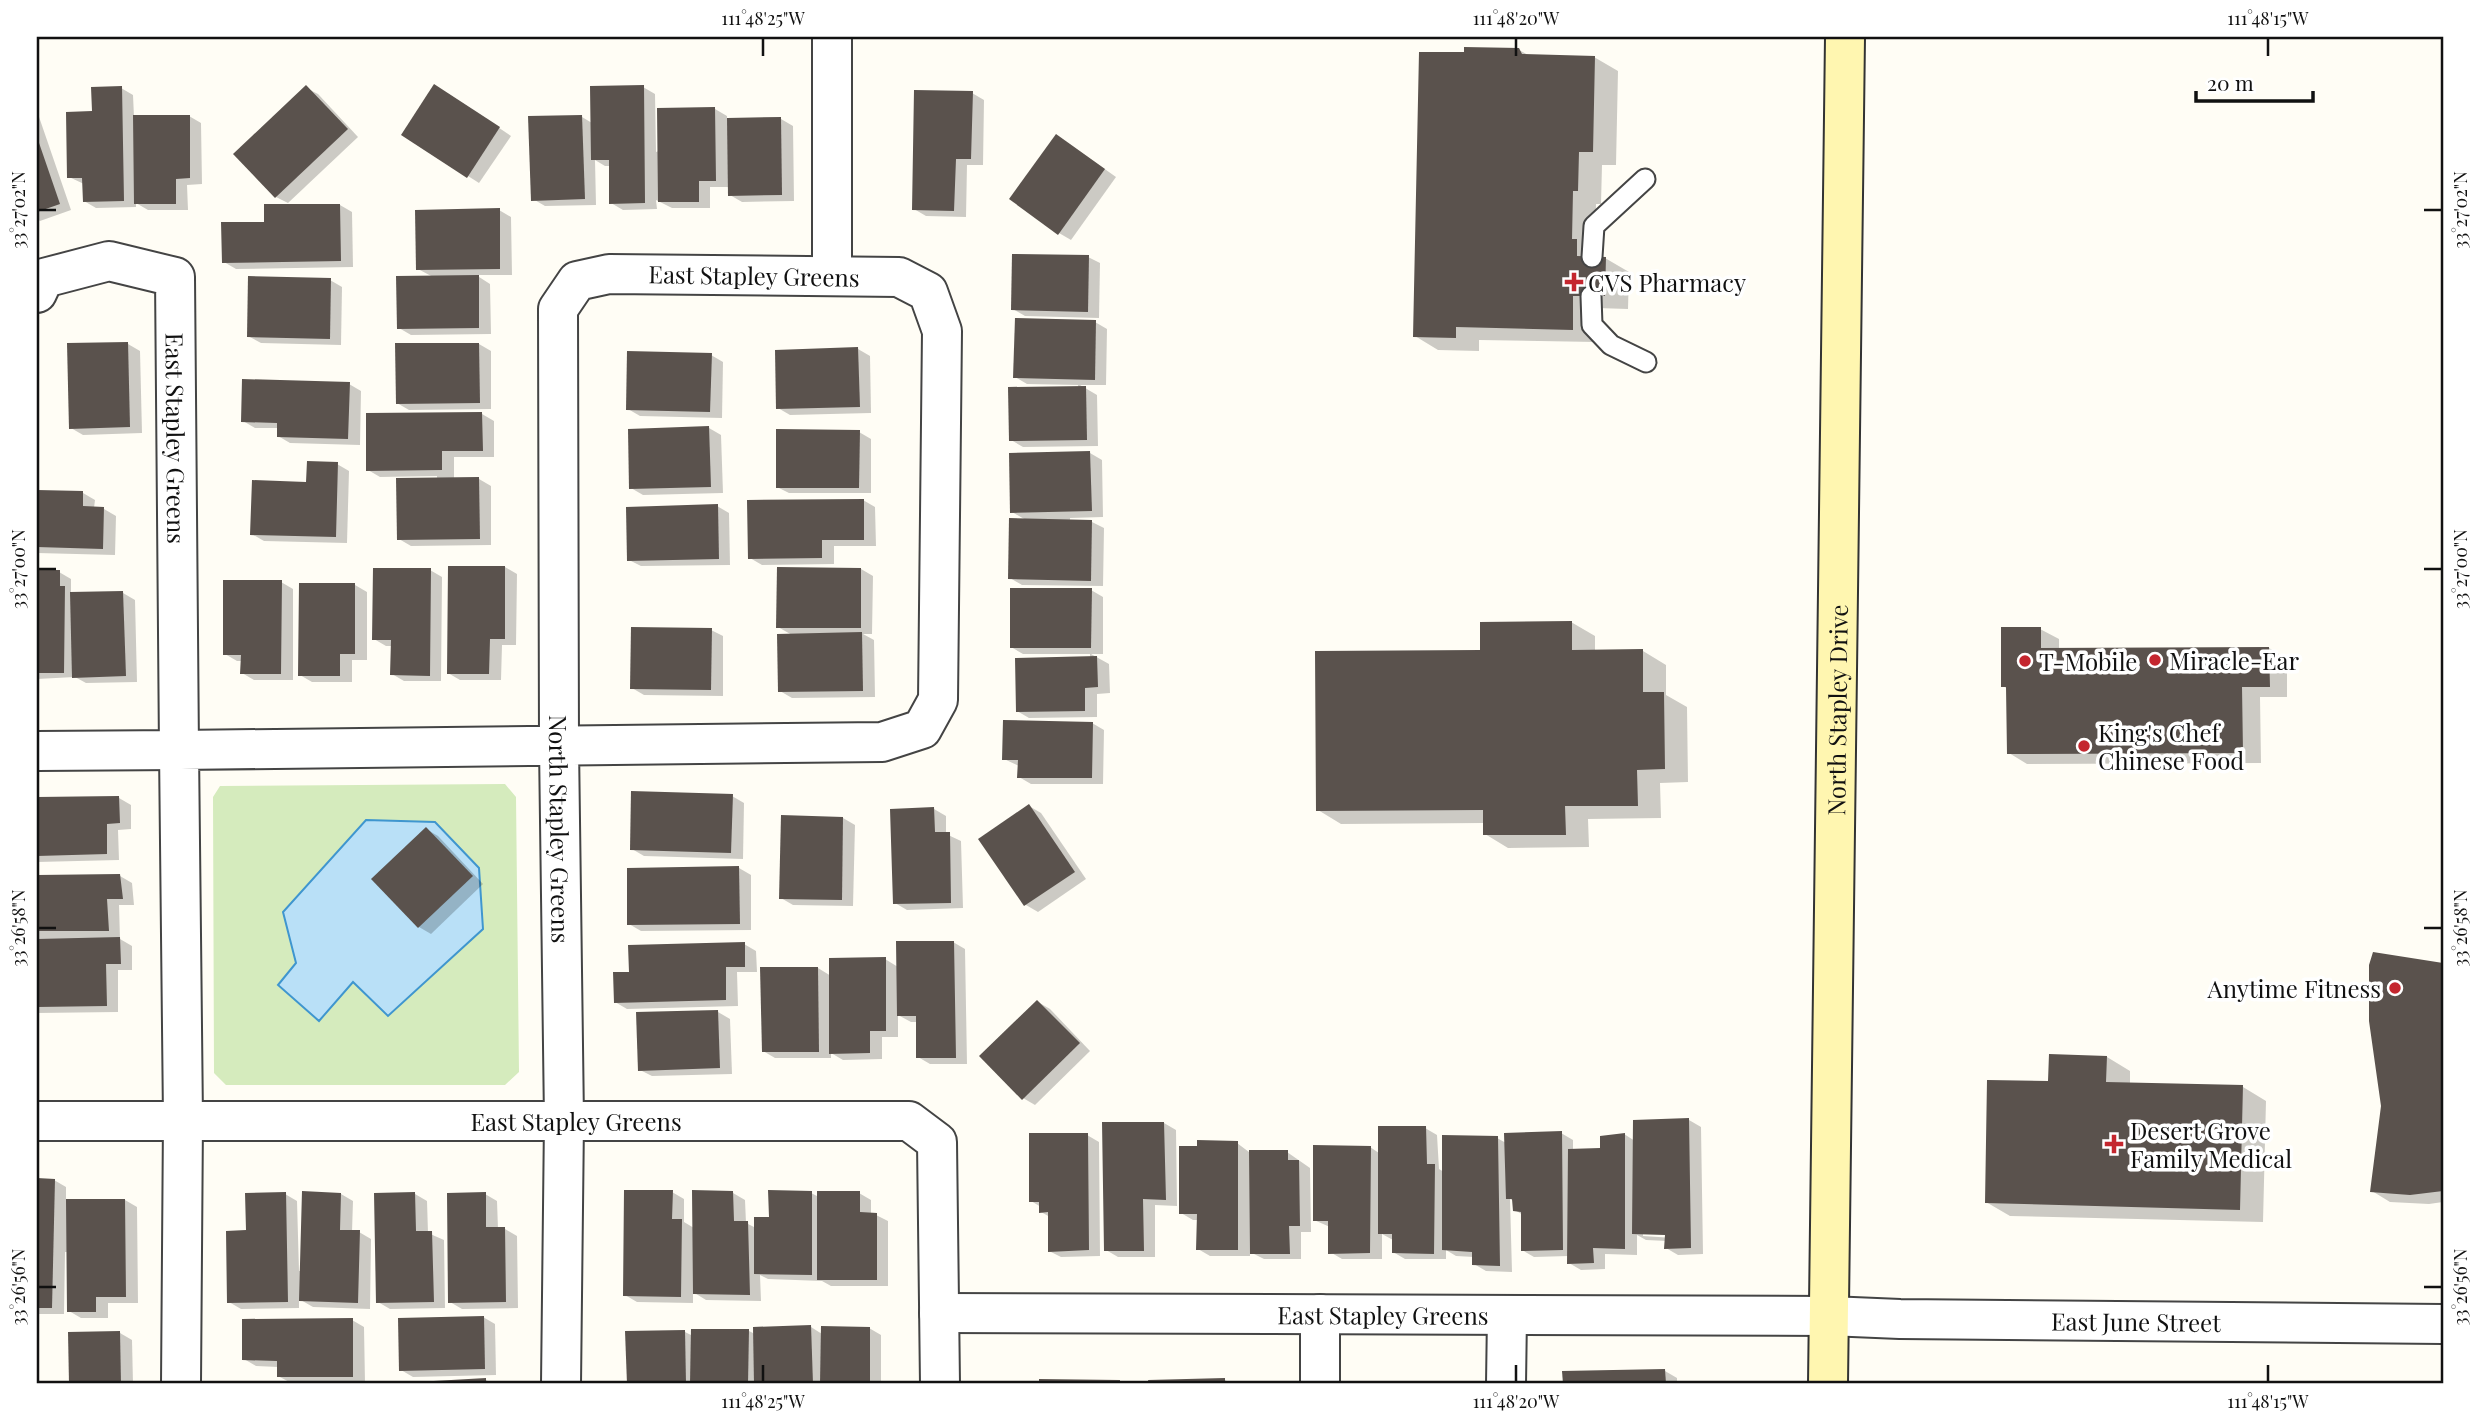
<svg xmlns="http://www.w3.org/2000/svg" width="2480" height="1421" font-family="'Playfair Display',serif">
<style>
.green{fill:#d5ebbd;fill-rule:evenodd}
.water{fill:#b9e0f7;stroke:#3f96cf;stroke-width:2}
.shadow{fill:#0003;fill-rule:evenodd}
.building{fill:#5a524d}
.lines{fill:none;stroke-linecap:round;stroke-linejoin:round}
.service-casing{stroke:#444;stroke-width:23}
.minor-casing{stroke:#444;stroke-width:42}
.secondary-casing{stroke:#333;stroke-width:42}
.service{stroke:#fff;stroke-width:19}
.minor{stroke:#fff;stroke-width:38}
.secondary{stroke:#fff6b0;stroke-width:38}
.ticks{fill:none;stroke:#111;stroke-width:2.5}
.poi-dot{fill:#c4262e;stroke:#fff;stroke-width:2.5}
.labels{text-anchor:middle;dominant-baseline:central;stroke-width:7;stroke-linejoin:round;paint-order:stroke}
.street-label{font-size:24px;fill:#111;stroke:#fff}
.poi-label{font-size:24px;fill:#111;stroke:#fff;text-anchor:start}
.neatline{fill:none;stroke:#111;stroke-width:2.5}
.ticks-label{font-size:18px;text-anchor:middle;fill:#111}
</style>
<rect width="100%" height="100%" fill="#fffdf5"/>
<path class="green" d="M505 784 516 797 519 1072 505 1085H226L214 1073 213 797 220 786ZM283 912 483 929 353 981 278 984 296 963Z"/>
<path class="water" d="M366 820 435 822 479 868 483 929 388 1016 353 982 319 1021 278 985 296 963 283 912Z"/>
<g class="shadow">
<path d="M1519 50 1530 56 1594 57 1618 71 1616 165H1602L1601 204H1596L1595 251 1600 258H1605L1629 272 1628 309 1596 308V342L1479 340V351L1438 350 1415 336 1466 54Z"/>
<path d="M643 87 655 94 656 152 659 151 715 109 727 116V120L781 119 793 126 794 201 742 202 730 195V187H710V208H672L656 200 657 209 623 210 611 203V166H605L595 160 596 205 545 206 533 199 582 117 592 123Z"/>
<path d="M121 88 133 95 134 117 189 116 201 123 202 184 187 185 188 210H148L136 203V207L96 208 84 201V184L69 177 94 113Z"/>
<path d="M306 88 318 94 358 137 288 203 276 197Z"/>
<path d="M447 93 511 136 479 183 468 176Z"/>
<path d="M972 93 984 100 983 165H967L966 217 926 216 914 209Z"/>
<path d="M37 111 71 210 40 221 37 219Z"/>
<path d="M1068 143 1116 177 1071 240 1059 233Z"/>
<path d="M340 205 352 212 353 267 236 269 224 262 266 224Z"/>
<path d="M499 210 511 217 512 275H476L490 284 491 334 411 335 399 328 433 277 418 269Z"/>
<path d="M1088 257 1100 263 1099 318 1025 316 1013 309Z"/>
<path d="M330 280 342 287 341 345 261 343 248 336Z"/>
<path d="M1095 322 1107 329 1106 385H1080L1097 395 1098 446 1023 447 1011 440 1078 388V385L1027 384 1015 377Z"/>
<path d="M128 344 140 351 142 433 83 435 71 428Z"/>
<path d="M479 344 491 351V409L409 410 397 403Z"/>
<path d="M858 349 870 356 871 413 790 415 778 408Z"/>
<path d="M711 355 723 362 722 418 640 416 628 409Z"/>
<path d="M349 384 361 391 360 445 290 443 278 436 279 428H255L243 421Z"/>
<path d="M482 414 494 421V457H454V479H479L491 486V545L411 546 399 539 437 480V476L380 477 368 470Z"/>
<path d="M709 428 721 435 723 493 643 495 631 488Z"/>
<path d="M859 432 871 439V493H789L777 487Z"/>
<path d="M1090 453 1102 460 1103 517 1070 518V521L1092 522 1104 528 1103 586 1022 585 1010 578 1026 520 1012 512Z"/>
<path d="M337 464 349 471 347 543 264 541 252 534 308 483Z"/>
<path d="M37 492 83 493 95 500 94 508 104 509 116 516 115 555 37 553Z"/>
<path d="M863 500 875 507 876 546H834V564L762 565 750 558Z"/>
<path d="M717 506 729 513 730 565 641 566 629 560Z"/>
<path d="M505 567 517 574 516 645H502L501 680H460L448 673Z"/>
<path d="M861 569 873 576 872 634H863L874 640 875 697 792 698 780 691 792 635 778 627Z"/>
<path d="M430 570 442 577 441 681H404L392 674 393 646H386L374 639Z"/>
<path d="M37 572H59L71 579V592L123 593 135 600 137 682 86 683 75 677 37 679Z"/>
<path d="M281 582 293 589V680H254L242 673V661H237L225 654Z"/>
<path d="M355 585 367 592V660H352V682H312L300 675Z"/>
<path d="M1091 590 1103 597V654H1091L1109 664 1110 693 1097 694V717L1029 718 1017 711 1090 657V654H1023L1011 647Z"/>
<path d="M1571 622 1595 636V651H1643L1666 665V695L1687 707 1688 782 1660 783 1661 818 1588 819 1589 847 1508 848 1485 834V823L1341 824 1318 810 1482 652Z"/>
<path d="M2040 629 2059 639V649L2269 648 2287 659V697H2260L2261 763 2027 764 2009 753 2008 689 2003 686Z"/>
<path d="M711 630 723 636V696L644 695 632 688Z"/>
<path d="M1092 723 1104 730 1103 784H1031L1019 777V766L1004 759Z"/>
<path d="M732 796 744 803 743 859 644 856 632 849Z"/>
<path d="M119 798 131 805V829L118 830 119 860 37 862V799Z"/>
<path d="M1029 806 1041 813 1086 879 1038 912 1026 905 981 839Z"/>
<path d="M934 809 946 816V834L961 841 963 908 907 910 895 903Z"/>
<path d="M843 818 855 825 853 906 793 905 781 898Z"/>
<path d="M426 829 438 836 483 884 431 934 419 927Z"/>
<path d="M739 868 751 875V930L641 931 629 924Z"/>
<path d="M120 876 132 883 134 905H119L120 939 132 946V970H118V1012L37 1013V877Z"/>
<path d="M953 942 965 949 967 1064H930L918 1057V1022H911L898 1015V1037H882V1059L843 1060 831 1053V1058H775L763 1051 818 968 831 976 885 959 898 967Z"/>
<path d="M744 944 756 951 757 972H737L738 1006 627 1009 615 1002 631 973Z"/>
<path d="M2374 954 2443 964V1202L2429 1204 2390 1202 2372 1191 2382 1106Z"/>
<path d="M1038 1002 1050 1009 1090 1051 1035 1105 1023 1098Z"/>
<path d="M718 1012 730 1019 732 1074 652 1076 640 1070Z"/>
<path d="M2107 1057 2130 1071V1085L2243 1087 2266 1101 2263 1222 2010 1216 1986 1202 2050 1083Z"/>
<path d="M1689 1120 1701 1127 1703 1254 1678 1255 1666 1248 1667 1241 1646 1240 1637 1235V1255L1605 1254V1269L1581 1270 1569 1263V1256L1534 1257 1522 1250 1523 1215 1515 1210 1514 1201 1510 1199 1512 1272 1486 1271 1474 1264V1257L1456 1256 1446 1250V1259H1405L1393 1252V1240L1382 1234V1259H1342L1330 1252V1227L1314 1220 1370 1147 1379 1153 1425 1128 1437 1135 1439 1169 1444 1172 1497 1138 1506 1143 1561 1133 1573 1140V1151L1602 1150 1624 1134 1635 1141ZM1643 1233 1674 1234V1238L1643 1236Z"/>
<path d="M1164 1123 1176 1130 1177 1206 1155 1205V1257H1118L1106 1250Z"/>
<path d="M1087 1135 1099 1142 1100 1256 1061 1257 1049 1251 1050 1217 1041 1212V1207L1031 1201Z"/>
<path d="M1237 1143 1249 1152H1287L1310 1168 1311 1232H1301V1259H1264L1250 1252V1256H1210L1198 1249V1220H1193L1181 1213Z"/>
<path d="M37 1180H54L66 1187V1201L125 1200 137 1207 138 1303H108V1318H81L69 1311 68 1252H65L64 1314H37Z"/>
<path d="M672 1192 684 1199V1222L694 1228 733 1193 745 1200 746 1223 756 1228 811 1193 819 1197 859 1193 871 1200V1214L876 1215 888 1221V1286H831L822 1281 768 1279 760 1275 761 1301 706 1300 693 1292V1303L637 1302 625 1295Z"/>
<path d="M285 1194 297 1201 299 1271H302L341 1194 353 1201 352 1232H359L371 1239 370 1309 313 1307 299 1299V1308L241 1309 229 1302 248 1232Z"/>
<path d="M415 1194 427 1201 428 1233 444 1240 445 1308 390 1309 378 1302Z"/>
<path d="M485 1194 497 1201 498 1229H505L517 1236 518 1308 462 1309 450 1302Z"/>
<path d="M483 1317 495 1324 496 1375 413 1377 401 1370Z"/>
<path d="M352 1320 364 1327 365 1383 293 1384 278 1376V1367L256 1366 244 1359Z"/>
<path d="M811 1327 822 1334 869 1328 881 1335V1384H628L627 1333 685 1332 693 1336 749 1331 755 1334Z"/>
<path d="M70 1333H120L132 1340 133 1384H70Z"/>
<path d="M1665 1371 1677 1378V1384H1564V1373Z"/>
<path d="M486 1380 493 1384H409Z"/>
<path d="M1225 1380 1232 1384H1150V1381Z"/>
</g>
<g class="building">
<path d="M1464 47 1519 48 1522 54 1595 56 1593 152H1579L1578 191H1573L1572 239H1577V256L1606 257 1605 296H1573V330L1456 327V338L1413 337 1419 52H1464Z"/>
<path d="M434 84 500 127 467 178 401 135Z"/>
<path d="M306 85 348 129 275 198 233 154Z"/>
<path d="M644 85 645 203 609 204V160H591L590 86Z"/>
<path d="M122 86 124 201 83 202 82 178H67L66 112 92 111 91 87Z"/>
<path d="M914 90 973 91 971 159H956L954 211 912 210Z"/>
<path d="M715 107 716 181H699V202H658L657 108Z"/>
<path d="M133 115H190V178L176 179V204H134Z"/>
<path d="M582 115 585 199 531 201 528 116Z"/>
<path d="M781 117 782 195 728 196 727 118Z"/>
<path d="M1056 134 1105 169 1058 235 1009 199Z"/>
<path d="M37 137 60 204 37 212Z"/>
<path d="M264 204H340L341 261 222 263 221 222H264Z"/>
<path d="M500 208V269L416 270 415 210Z"/>
<path d="M1012 254 1089 255 1088 312 1011 310Z"/>
<path d="M479 275V328L397 329 396 276Z"/>
<path d="M248 276 331 278 330 339 247 337Z"/>
<path d="M1015 318 1096 320 1095 380 1013 378Z"/>
<path d="M128 342 130 427 69 429 67 343Z"/>
<path d="M395 343H479L480 403 396 404Z"/>
<path d="M858 347 860 407 776 409 775 350Z"/>
<path d="M627 351 712 353 710 412 626 410Z"/>
<path d="M242 379 350 382 348 439 277 437V423L241 422Z"/>
<path d="M1086 386 1087 440 1009 441 1008 387Z"/>
<path d="M482 412 483 451H442V470L366 471V413Z"/>
<path d="M709 426 711 487 629 489 628 429Z"/>
<path d="M776 429 860 430 859 488H776Z"/>
<path d="M1090 451 1092 511 1010 513 1009 453Z"/>
<path d="M307 461 338 462 336 537 250 535 252 480 306 482Z"/>
<path d="M479 477 480 539 397 540 396 478Z"/>
<path d="M37 490 83 491V506L104 507 103 549 37 547Z"/>
<path d="M864 499V540H822V558L748 559 747 500Z"/>
<path d="M718 504 719 559 627 561 626 507Z"/>
<path d="M1009 518 1092 520 1091 581 1008 579Z"/>
<path d="M448 566H505V639H490L489 674H447Z"/>
<path d="M777 567 861 568V628H776Z"/>
<path d="M373 568H431L430 676 390 675 391 640H372Z"/>
<path d="M37 570H60V586H65L64 673H37Z"/>
<path d="M223 580H282L281 674H240L241 655H223Z"/>
<path d="M299 583H355V654H340V676H298Z"/>
<path d="M1010 588H1092L1091 648H1010Z"/>
<path d="M123 591 126 676 72 678 70 592Z"/>
<path d="M1572 621V650L1643 649V692H1664L1665 769 1637 770 1638 806H1565L1566 835H1483V810L1316 811 1315 651 1480 650V622Z"/>
<path d="M631 627 712 628 711 690 630 689Z"/>
<path d="M2001 627H2041V648L2269 647 2270 687H2242L2243 753 2007 754 2006 687H2001Z"/>
<path d="M862 632 863 691 778 692 777 634Z"/>
<path d="M1097 656 1098 687 1085 688V711L1016 712 1015 658Z"/>
<path d="M1003 720 1093 722 1092 778H1017L1018 760H1002Z"/>
<path d="M631 791 733 794 731 853 630 850Z"/>
<path d="M119 796 120 823 107 824V854L37 856V797Z"/>
<path d="M1029 804 1075 872 1024 906 978 839Z"/>
<path d="M934 807 935 832H950L951 903 893 904 890 809Z"/>
<path d="M781 815 843 817 842 900 779 899Z"/>
<path d="M426 827 473 876 418 928 371 879Z"/>
<path d="M739 866 740 924 627 925V868Z"/>
<path d="M120 874 123 899H107L109 931H37V875Z"/>
<path d="M120 937 121 964H106L107 1006 37 1007V939Z"/>
<path d="M896 941H954L956 1058H916V1016H897Z"/>
<path d="M745 942V967H726V1000L614 1003 613 972H629L628 945Z"/>
<path d="M2373 952 2443 963V1191L2410 1195 2370 1192 2381 1106 2369 1021V965Z"/>
<path d="M886 957V1031H870V1053L829 1054V958Z"/>
<path d="M760 967H818L819 1052H762Z"/>
<path d="M1037 1000 1080 1043 1022 1100 979 1056Z"/>
<path d="M718 1010 720 1068 638 1071 636 1012Z"/>
<path d="M2049 1054 2107 1056 2106 1082 2243 1085 2240 1210 1985 1203 1987 1080 2048 1081Z"/>
<path d="M1689 1118 1691 1248 1664 1249 1665 1235 1632 1234 1633 1120Z"/>
<path d="M1102 1122H1164L1166 1200 1143 1199 1144 1251H1104Z"/>
<path d="M1378 1126H1426L1427 1164H1435L1434 1254 1392 1253V1234H1378Z"/>
<path d="M1562 1131 1563 1250 1521 1251V1212L1513 1211 1512 1199H1506L1504 1133Z"/>
<path d="M1029 1133H1088L1089 1250 1048 1252V1212L1039 1213V1202H1029Z"/>
<path d="M1625 1133V1249L1593 1248 1594 1263 1567 1264 1568 1149 1600 1148V1136Z"/>
<path d="M1442 1135 1498 1136 1500 1266 1472 1265V1252L1442 1250Z"/>
<path d="M1197 1140 1238 1141V1250H1196L1197 1214H1179V1146H1197Z"/>
<path d="M1313 1145 1371 1146 1370 1253 1328 1254V1221H1313Z"/>
<path d="M1249 1150H1288V1160H1299L1300 1226H1289L1290 1254H1250Z"/>
<path d="M37 1178 55 1179 52 1308H37Z"/>
<path d="M624 1190H673L672 1219H682L681 1297 623 1296Z"/>
<path d="M692 1190 733 1191 734 1221H748L750 1295 693 1294Z"/>
<path d="M768 1190 812 1191V1275L754 1274V1217H769Z"/>
<path d="M302 1191 341 1193 340 1230H360L358 1303 299 1301Z"/>
<path d="M817 1191H860V1212L877 1213V1280H817Z"/>
<path d="M286 1192 288 1302 227 1303 226 1231 246 1230 245 1193Z"/>
<path d="M415 1192 416 1231H432L434 1302 376 1303 374 1193Z"/>
<path d="M486 1192V1227H505L506 1302 448 1303 447 1193Z"/>
<path d="M66 1199H125L126 1297H96V1312H67Z"/>
<path d="M484 1316 485 1369 399 1371 398 1318Z"/>
<path d="M353 1318V1377H277V1361L242 1360V1319Z"/>
<path d="M811 1325 813 1384H754L753 1327Z"/>
<path d="M821 1326 870 1327V1384H820Z"/>
<path d="M691 1329H749L748 1384H690Z"/>
<path d="M685 1330 686 1384H627L625 1331Z"/>
<path d="M120 1331 121 1384H69L68 1332Z"/>
<path d="M1665 1369 1666 1384H1563L1562 1371Z"/>
<path d="M486 1378V1384H416V1382Z"/>
<path d="M1225 1378V1384H1149L1148 1380Z"/>
<path d="M1039 1379 1120 1380V1384H1039Z"/>
</g>
<g class="lines">
<g class="service-casing">
<g id="service">
<path d="M1592 257 1594 226 1645 179"/>
<path d="M1591 296 1592 325 1611 345 1646 362"/>
</g>
</g>
<g class="minor-casing">
<g id="minor">
<path d="M832 276V37"/>
<path id="s1" d="M37 293 44 278 109 261 175 277 179 750 37 751"/>
<path id="s2" d="M37 1121H909L937 1142 940 1384"/>
<path id="s3" d="M939 1313 1829 1316 1900 1319 2443 1324"/>
<path d="M1320 1314V1384"/>
<path id="s4" d="M181 1384 183 1119 179 750 882 742 922 729 938 700 942 331 928 292 899 277 609 274 577 281 558 309 559 746 564 1120 561 1384"/>
<path d="M1506 1384 1507 1315"/>
</g>
</g>
<g class="secondary-casing">
<g id="secondary">
<path id="s5" d="M1828 1384 1845 37"/>
</g>
</g>
<use href="#service" class="service"/>
<use href="#minor" class="minor"/>
<use href="#secondary" class="secondary"/>
</g>
<path class="ticks" d="M763 38V56M1516 38V56M2268 38V56M38 210H56M2424 210H2442M38 569H56M2424 569H2442M38 928H56M2424 928H2442M38 1287H56M2424 1287H2442M763 1365V1382M1516 1365V1382M2268 1365V1382"/>
<g class="poi-dot">
<path d="M1570.5 271.5h7v7h7v7h-7v7h-7v-7h-7v-7h7z"/>
<circle cx="2155" cy="660" r="7"/>
<circle cx="2025" cy="661" r="7"/>
<circle cx="2084" cy="746" r="7"/>
<circle cx="2395" cy="988" r="7"/>
<path d="M2110.5 1133.5h7v7h7v7h-7v7h-7v-7h-7v-7h7z"/>
</g>
<g class="labels">
<g class="street-label">
<text transform="translate(754 275) rotate(1)">East Stapley Greens</text>
<text stroke="none"><textPath href="#s1" startOffset="313">East Stapley Greens</textPath></text>
<text stroke="none"><textPath href="#s5" startOffset="674">North Stapley Drive</textPath></text>
<text stroke="none"><textPath href="#s4" startOffset="2732">North Stapley Greens</textPath></text>
<text stroke="none"><textPath href="#s2" startOffset="539">East Stapley Greens</textPath></text>
<text stroke="none"><textPath href="#s3" startOffset="444">East Stapley Greens</textPath></text>
<text stroke="none"><textPath href="#s3" startOffset="1197">East June Street</textPath></text>
</g>
<g class="poi-label">
<text x="1588" y="282">CVS Pharmacy</text>
<text x="2169" y="660">Miracle-Ear</text>
<text x="2039" y="661">T-Mobile</text>
<text x="2098" y="732">King's Chef<tspan x="2098" dy="28">Chinese Food</tspan></text>
<text x="2381" y="988" text-anchor="end">Anytime Fitness</text>
<text x="2130" y="1130">Desert Grove<tspan x="2130" dy="28">Family Medical</tspan></text>
</g>
</g>
<rect width="2480" height="1421" fill="none" stroke="#ffffff" stroke-width="77"/>
<path d="M2196 91v10h117v-10" fill="none" stroke="#111111" stroke-width="3.5"/>
<text x="2207" y="91" font-size="21" fill="#111111" stroke="#ffffff" stroke-width="5" paint-order="stroke">20 m</text>
<rect x="38" y="38" width="2404" height="1344" class="neatline"/>
<g class="ticks-label">
<text x="763" y="25">111°48'25"W</text>
<text x="1516" y="25">111°48'20"W</text>
<text x="2268" y="25">111°48'15"W</text>
<text transform="translate(19 210) rotate(-90)" y="6">33°27'02"N</text>
<text transform="translate(2461 210) rotate(-90)" y="6">33°27'02"N</text>
<text transform="translate(19 569) rotate(-90)" y="6">33°27'00"N</text>
<text transform="translate(2461 569) rotate(-90)" y="6">33°27'00"N</text>
<text transform="translate(19 928) rotate(-90)" y="6">33°26'58"N</text>
<text transform="translate(2461 928) rotate(-90)" y="6">33°26'58"N</text>
<text transform="translate(19 1287) rotate(-90)" y="6">33°26'56"N</text>
<text transform="translate(2461 1287) rotate(-90)" y="6">33°26'56"N</text>
<text x="763" y="1408">111°48'25"W</text>
<text x="1516" y="1408">111°48'20"W</text>
<text x="2268" y="1408">111°48'15"W</text>
</g>
</svg>
